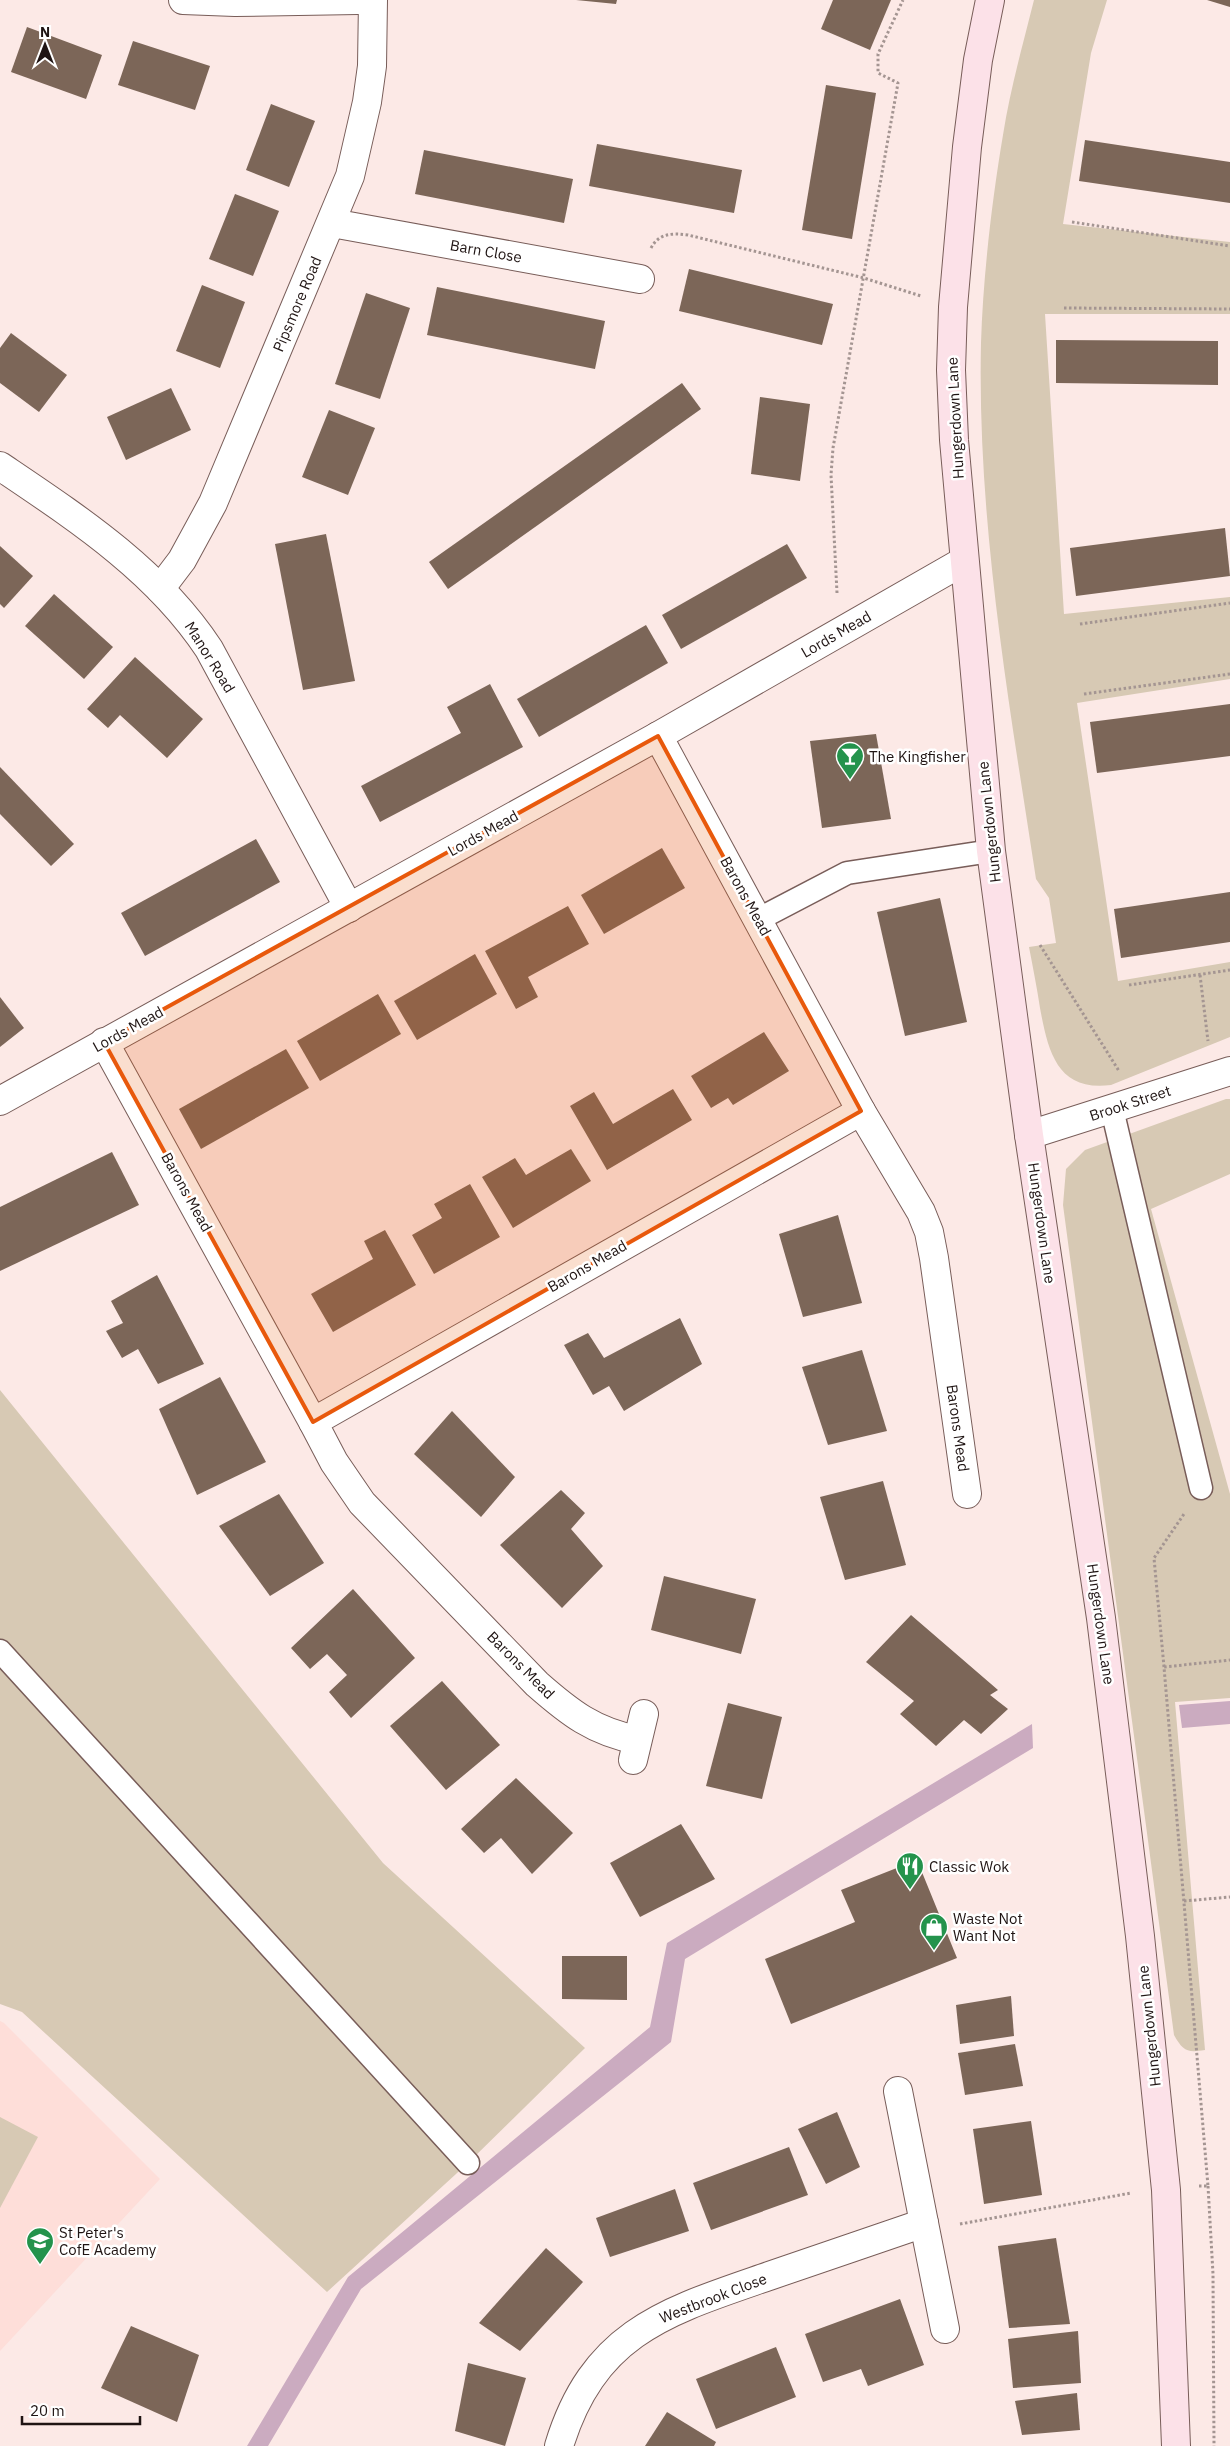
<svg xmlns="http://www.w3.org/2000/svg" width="1230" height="2446" font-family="'IBM Plex Sans',sans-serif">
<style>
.built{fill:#feded9}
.green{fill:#d7c9b4}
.water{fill:#cbabc0}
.building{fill:#7c6658}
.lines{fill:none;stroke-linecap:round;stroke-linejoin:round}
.lane-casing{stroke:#785d59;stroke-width:25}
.street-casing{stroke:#785d59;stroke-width:30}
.secondary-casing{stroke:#785d59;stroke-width:30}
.path{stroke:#a49592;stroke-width:3;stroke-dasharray:2.5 2.5;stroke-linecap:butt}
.lane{stroke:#fff;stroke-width:22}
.street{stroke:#fff;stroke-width:28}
.secondary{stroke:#fce1e8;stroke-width:28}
.marked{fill:#e8590c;fill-opacity:0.2;stroke:#e8590c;stroke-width:4;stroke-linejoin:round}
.labels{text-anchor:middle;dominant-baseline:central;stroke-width:5;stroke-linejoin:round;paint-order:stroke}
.street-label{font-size:15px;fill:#1f1413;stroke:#fff}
.poi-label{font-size:15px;fill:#1f1413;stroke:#fff;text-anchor:start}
</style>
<rect width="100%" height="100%" fill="#fce9e6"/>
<path class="built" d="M0 2021 4 2023 160 2179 0 2351Z"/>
<g class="green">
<path d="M1034 0H1107L1091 53 1063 224 1230 242V314H1045L1064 614 1230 597V679L1077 703 1118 981 1230 962V1037L1111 1085C1057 1092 1048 1051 1040 1008 1037 988 1033 968 1029 947L1056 943 1049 898 1036 879C1009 702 977 523 981 343 983 277 992 200 1003 135 1010 90 1023 44 1034 0Z"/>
<path d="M1226 1099H1230V1174L1151 1209 1230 1494V1698L1175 1702 1205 2050C1187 2053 1183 2051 1174 2035L1063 1205 1066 1169 1085 1150Z"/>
<path d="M0 1390 383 1863 585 2048 468 2163 327 2292 22 2012 0 2004Z"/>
<path d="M0 2117 38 2137 0 2208Z"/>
</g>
<g class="water">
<path d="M1230 1701V1724L1182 1728 1179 1705Z"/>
<path d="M1032 1724 1033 1748 685 1959 671 2042 361 2289 268 2446H247L348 2277 650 2027 667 1943Z"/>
</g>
<g class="building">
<path d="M576 0H617L616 4Z"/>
<path d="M833 0H891L870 50 821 29Z"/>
<path d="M1207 0H1230V7Z"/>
<path d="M27 27 102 55 86 99 11 72Z"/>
<path d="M133 41 210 66 195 110 118 85Z"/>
<path d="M826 85 876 93 852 239 802 230Z"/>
<path d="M271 104 315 121 289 187 246 170Z"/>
<path d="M1085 140 1230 162V203L1079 181Z"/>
<path d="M597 144 742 170 734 213 589 186Z"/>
<path d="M424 150 573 179 564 223 415 194Z"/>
<path d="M235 194 279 211 253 276 209 259Z"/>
<path d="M689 269 833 304 822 345 679 311Z"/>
<path d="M202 285 245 302 220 368 176 351Z"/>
<path d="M437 287 605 321 595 369 427 335Z"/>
<path d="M366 293 410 308 380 399 335 384Z"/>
<path d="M11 333 67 375 39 412 0 383V348Z"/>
<path d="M1056 340 1218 341V385L1056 383Z"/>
<path d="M682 383 701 409 448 589 429 562Z"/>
<path d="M171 388 191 430 126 460 107 417Z"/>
<path d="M760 397 810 404 800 481 751 474Z"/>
<path d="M329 410 375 428 348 495 302 477Z"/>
<path d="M1225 528 1230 576 1076 596 1070 548Z"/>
<path d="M326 534 355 681 303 690 275 544Z"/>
<path d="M787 544 807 578 681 649 662 615Z"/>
<path d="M0 546 33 576 4 608 0 604Z"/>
<path d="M54 594 113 647 84 679 25 626Z"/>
<path d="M646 625 668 663 539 737 517 699Z"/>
<path d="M135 657 203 719 167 758 120 715 108 728 87 709Z"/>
<path d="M490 684 523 747 380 822 361 786 461 733 447 707Z"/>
<path d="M1230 704V756L1097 773 1090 722Z"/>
<path d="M876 734 891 819 822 828 810 741Z"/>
<path d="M0 767 74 844 51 866 0 814Z"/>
<path d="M256 839 280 882 145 956 121 913Z"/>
<path d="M662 848 685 888 604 934 581 895Z"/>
<path d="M1230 892V942L1121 958 1114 909Z"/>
<path d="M940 898 967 1022 905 1036 877 912Z"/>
<path d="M568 906 589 944 528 977 538 997 516 1009 485 951Z"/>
<path d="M475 954 497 994 417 1040 394 1001Z"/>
<path d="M378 994 401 1034 320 1081 297 1041Z"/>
<path d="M0 997 24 1028 0 1047Z"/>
<path d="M764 1032 789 1071 733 1105 728 1098 711 1108 691 1076Z"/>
<path d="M286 1049 309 1088 201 1149 179 1109Z"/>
<path d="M673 1089 692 1120 607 1170 570 1106 594 1092 613 1124Z"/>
<path d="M571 1149 591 1181 513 1228 482 1177 515 1158 526 1175Z"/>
<path d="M112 1152 139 1205 0 1271V1207Z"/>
<path d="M470 1184 500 1237 434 1274 412 1235 442 1218 434 1204Z"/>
<path d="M838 1215 862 1303 803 1317 779 1234Z"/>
<path d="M385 1230 416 1285 333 1332 311 1294 373 1259 364 1241Z"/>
<path d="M157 1275 204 1364 158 1384 138 1349 122 1358 106 1331 123 1323 111 1301Z"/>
<path d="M680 1318 702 1364 624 1411 609 1386 593 1395 564 1345 588 1333 604 1358Z"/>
<path d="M862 1350 887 1431 828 1445 802 1367Z"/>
<path d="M220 1377 266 1462 197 1495 159 1409Z"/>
<path d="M452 1411 515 1477 481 1517 414 1454Z"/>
<path d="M883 1481 906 1565 845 1580 820 1497Z"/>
<path d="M561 1490 585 1513 571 1529 603 1566 562 1608 500 1545Z"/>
<path d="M279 1494 324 1563 270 1596 219 1526Z"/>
<path d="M664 1576 756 1599 741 1654 651 1630Z"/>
<path d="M353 1589 415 1658 351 1718 329 1692 347 1675 327 1654 310 1669 291 1648Z"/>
<path d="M911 1615 998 1690 990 1695 1008 1709 981 1734 964 1720 936 1746 900 1714 914 1701 866 1662Z"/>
<path d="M442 1681 500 1745 446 1790 390 1726Z"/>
<path d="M728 1703 782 1717 762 1799 706 1786Z"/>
<path d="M516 1778 573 1833 532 1874 501 1838 484 1853 461 1829Z"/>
<path d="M681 1824 715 1879 640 1917 610 1863Z"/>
<path d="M917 1860 957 1958 791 2024 765 1959 855 1922 841 1890Z"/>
<path d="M562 1956H627V2000L562 1999Z"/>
<path d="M1011 1996 1014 2036 960 2044 956 2005Z"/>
<path d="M1015 2044 1023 2086 965 2095 958 2053Z"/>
<path d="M837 2112 860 2167 826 2184 798 2129Z"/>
<path d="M1031 2121 1042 2195 984 2204 973 2129Z"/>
<path d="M789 2147 808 2195 711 2230 693 2183Z"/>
<path d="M675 2189 689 2231 610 2257 596 2218Z"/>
<path d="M1056 2238 1070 2324 1009 2328 998 2246Z"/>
<path d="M546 2248 583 2282 520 2351 479 2323Z"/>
<path d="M900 2299 924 2365 868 2386 861 2369 823 2382 805 2334Z"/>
<path d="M131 2326 199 2355 177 2422 101 2388Z"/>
<path d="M1078 2331 1081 2383 1013 2388 1008 2339Z"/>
<path d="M776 2347 796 2397 716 2429 696 2379Z"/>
<path d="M468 2363 526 2378 505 2446 455 2431Z"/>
<path d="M1077 2393 1080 2430 1022 2435 1015 2401Z"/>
<path d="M667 2412 716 2442 714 2446H645Z"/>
</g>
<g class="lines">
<g class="lane-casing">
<g id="lane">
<path d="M759 919 847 873 991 851"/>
<path d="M1112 1109 1201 1488"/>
<path d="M0 1651 468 2163"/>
</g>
</g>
<g class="street-casing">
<g id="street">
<path d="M183 0 235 2 358 0"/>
<path d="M332 223 640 279"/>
<path d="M0 466C77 518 157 570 209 649L349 908"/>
<path d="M160 589 182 560 213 503 350 176 367 102 372 66 373 0"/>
<path d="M658 736 861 1111 921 1212 929 1232 934 1258 967 1494"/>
<path d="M104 1042 313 1422 861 1111"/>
<path d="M0 1101 658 736 964 561"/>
<path d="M1029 1135 1230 1071"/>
<path d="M313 1422 334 1462 362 1503 537 1684C570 1713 593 1731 637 1740"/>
<path d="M633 1760 644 1714"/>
<path d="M924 2223 945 2329"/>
<path d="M559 2446C594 2331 668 2311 769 2276 821 2258 872 2241 924 2223L898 2091"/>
</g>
</g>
<g class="secondary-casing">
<path id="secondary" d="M990 0 978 60 967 147 953 307 951 370 954 440 991 851 1029 1135 1101 1618 1140 1936 1166 2190 1176 2446"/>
</g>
<g class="path">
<path d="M1072 222 1230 246"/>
<path d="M651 248C659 233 672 233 688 235L864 278 921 296"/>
<path d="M1064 308 1230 309"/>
<path d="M837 593 831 475 833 448 898 83 878 73V54L903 0"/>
<path d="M1080 624 1230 603"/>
<path d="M1084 694 1230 674"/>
<path d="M1040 945 1119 1071"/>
<path d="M1200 975 1208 1041"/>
<path d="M1129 985 1230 970"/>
<path d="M1164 1667 1154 1558 1184 1514"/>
<path d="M1184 1901 1230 1897"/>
<path d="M1199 2186H1208L1164 1667 1230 1660"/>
<path d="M1208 2186 1213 2274 1214 2446"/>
<path d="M960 2224 1131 2193"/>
</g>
<use href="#lane" class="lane"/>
<use href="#street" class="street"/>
<use href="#secondary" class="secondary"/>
</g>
<path class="marked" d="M658 736 861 1111 313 1422 104 1042Z"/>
<defs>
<g id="bar-pin" transform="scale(1.4375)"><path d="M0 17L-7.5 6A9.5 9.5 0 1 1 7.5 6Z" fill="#24934c" stroke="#fff"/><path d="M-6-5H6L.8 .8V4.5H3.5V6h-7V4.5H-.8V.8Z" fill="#fff"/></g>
<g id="restaurant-pin" transform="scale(1.4375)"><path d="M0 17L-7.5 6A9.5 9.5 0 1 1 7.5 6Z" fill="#24934c" stroke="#fff"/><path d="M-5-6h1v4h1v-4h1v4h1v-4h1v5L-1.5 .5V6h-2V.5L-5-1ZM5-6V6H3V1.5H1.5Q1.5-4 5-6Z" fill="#fff"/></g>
<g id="shop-pin" transform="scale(1.4375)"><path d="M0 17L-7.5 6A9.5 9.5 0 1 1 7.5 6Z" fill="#24934c" stroke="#fff"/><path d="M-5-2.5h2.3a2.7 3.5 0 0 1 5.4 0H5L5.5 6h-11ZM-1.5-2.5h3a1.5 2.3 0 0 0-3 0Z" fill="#fff"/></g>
<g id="school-pin" transform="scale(1.4375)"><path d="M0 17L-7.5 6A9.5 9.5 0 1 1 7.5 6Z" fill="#24934c" stroke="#fff"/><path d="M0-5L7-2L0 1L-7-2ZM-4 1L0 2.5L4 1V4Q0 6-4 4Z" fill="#fff"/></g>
</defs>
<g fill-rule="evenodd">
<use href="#bar-pin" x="850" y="756"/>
<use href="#restaurant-pin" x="910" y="1866"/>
<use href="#shop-pin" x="934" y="1927"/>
<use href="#school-pin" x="40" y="2241"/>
</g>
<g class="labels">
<g class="street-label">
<text transform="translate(486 251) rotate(10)">Barn Close</text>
<text transform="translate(297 304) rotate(-67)">Pipsmore Road</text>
<text transform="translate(955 418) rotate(-93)">Hungerdown Lane</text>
<text transform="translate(836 634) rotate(-30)">Lords Mead</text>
<text transform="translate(210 657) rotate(58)">Manor Road</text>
<text transform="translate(989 822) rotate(-96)">Hungerdown Lane</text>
<text transform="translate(483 833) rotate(-29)">Lords Mead</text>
<text transform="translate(746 896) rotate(61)">Barons Mead</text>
<text transform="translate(128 1029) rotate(-29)">Lords Mead</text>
<text transform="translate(1130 1103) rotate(-18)">Brook Street</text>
<text transform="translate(187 1192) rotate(61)">Barons Mead</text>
<text transform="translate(1042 1223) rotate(82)">Hungerdown Lane</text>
<text transform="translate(587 1266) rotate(-30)">Barons Mead</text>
<text transform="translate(958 1428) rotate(82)">Barons Mead</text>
<text transform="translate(1101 1624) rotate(82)">Hungerdown Lane</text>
<text transform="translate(521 1665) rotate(45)">Barons Mead</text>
<text transform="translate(1149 2026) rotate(-96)">Hungerdown Lane</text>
<text transform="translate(713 2298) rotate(-21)">Westbrook Close</text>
</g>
<g class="poi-label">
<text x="869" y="756">The Kingfisher</text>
<text x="929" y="1866">Classic Wok</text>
<text x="953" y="1918">Waste Not<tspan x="953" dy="17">Want Not</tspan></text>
<text x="59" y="2232">St Peter's<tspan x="59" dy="17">CofE Academy</tspan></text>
</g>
</g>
<g transform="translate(45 45)" stroke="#ffffff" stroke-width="4" paint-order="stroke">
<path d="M0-4L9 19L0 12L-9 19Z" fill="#1f1413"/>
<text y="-8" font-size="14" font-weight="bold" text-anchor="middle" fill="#1f1413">N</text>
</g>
<path d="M22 2416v8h118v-8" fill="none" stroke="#1f1413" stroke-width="2.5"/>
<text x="30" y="2416" font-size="15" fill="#1f1413" stroke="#ffffff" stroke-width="4" paint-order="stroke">20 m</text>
</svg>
